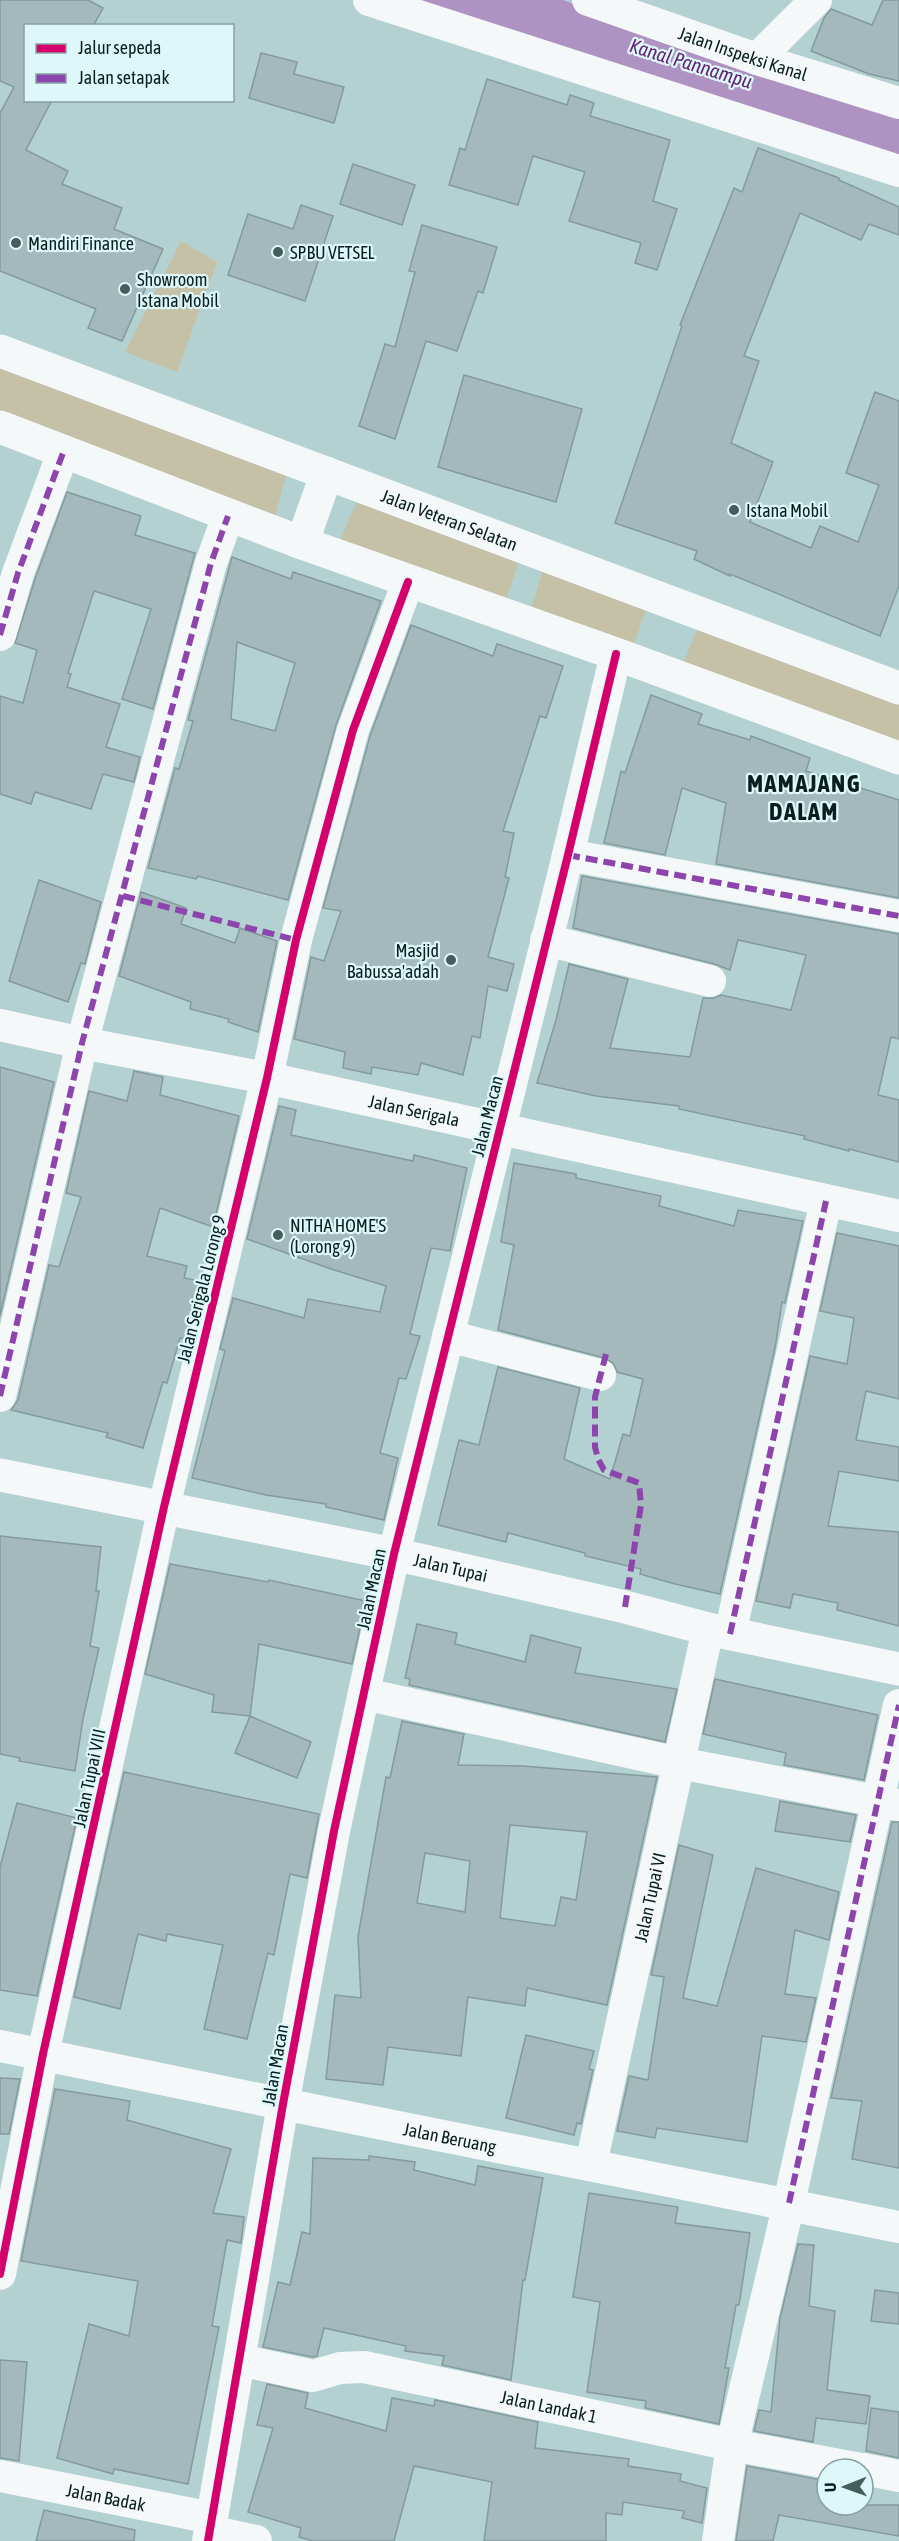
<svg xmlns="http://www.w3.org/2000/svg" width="899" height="2541" font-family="'Asap Condensed',sans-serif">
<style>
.green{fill:#c5c1a7}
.water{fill:#ae93c2}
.building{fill:#a3b9bb;stroke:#849a9d;stroke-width:1.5;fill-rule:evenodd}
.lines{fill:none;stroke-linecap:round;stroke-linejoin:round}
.minor{stroke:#f4f8f8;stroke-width:32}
.tertiary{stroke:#f4f8f8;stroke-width:33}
.secondary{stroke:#f4f8f8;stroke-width:33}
.quiet{stroke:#8e44ad;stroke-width:6;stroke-dasharray:12 6;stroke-linecap:butt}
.cycleway-casing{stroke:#def8f9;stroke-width:11}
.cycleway{stroke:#d6006c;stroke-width:8}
.poi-dot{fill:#445d5d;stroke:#def8f9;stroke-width:2}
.labels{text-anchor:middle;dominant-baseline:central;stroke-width:4.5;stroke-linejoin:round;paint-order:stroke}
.street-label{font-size:18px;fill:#081e1f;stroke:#def8f9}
.poi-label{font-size:18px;fill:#081e1f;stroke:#def8f9;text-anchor:start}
.water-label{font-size:20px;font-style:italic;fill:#632475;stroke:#def8f9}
.district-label{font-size:24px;font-weight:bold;letter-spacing:1.5px;fill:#081e1f;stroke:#def8f9}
</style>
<rect width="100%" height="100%" fill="#b4d1d1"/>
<g class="green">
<path d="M181 241 217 262 177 372 125 352Z"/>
<path d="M0 351 290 460 271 532 0 427Z"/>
<path d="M363 487 524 547 501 614 334 555Z"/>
<path d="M547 555 651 595 629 659 527 623Z"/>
<path d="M703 614 899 688V758L678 677Z"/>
</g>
<path class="water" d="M412 0H563L632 25 899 110V156Z"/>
<g class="building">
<path d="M0 0H88L103 8 93 26H26V100H52L26 150 68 171 62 184 122 208 114 229 163 249 122 341 88 328 96 309 0 271V113L14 87 0 81Z"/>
<path d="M883 0H899V81L869 74 811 51 824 18 831 9 872 25Z"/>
<path d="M261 53 297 62 294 74 344 87 334 123 249 98Z"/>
<path d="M487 79 567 105 570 95 594 103 590 116 670 140 653 201 677 209 657 270 635 263 641 243 569 221 585 172 533 156 518 205 449 185 460 148 465 150Z"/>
<path d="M758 148 839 178V180L899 207V235L869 224 861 240 800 213 744 356 759 361 731 443 773 462 750 522 811 548 820 526 858 542 879 485 846 473 875 392 899 401V586L880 636 730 574V576L694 559 697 551 615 523 682 326 680 325 734 188 742 192Z"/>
<path d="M353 164 415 185 402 225 340 204Z"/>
<path d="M301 205 333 216 305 301 228 275 248 214 293 229Z"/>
<path d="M422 225 497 247 483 293 478 291 457 351 426 341 395 439 359 426 385 344 395 347 415 272 409 271Z"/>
<path d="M464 375 582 409 556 502 438 467Z"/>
<path d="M67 492 141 516 135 535 195 553 153 709 122 699 151 609 94 591 68 673 71 674 67 687 120 704 106 747 140 757 134 782 103 774 91 809 35 792 31 804 0 794V696L23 703 37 650 15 643 35 579Z"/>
<path d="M232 557 291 579 293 572 381 601 336 725 288 900 198 876 196 879 148 868 175 768 179 769 193 721 188 720ZM237 642 295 663 275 731 231 719Z"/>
<path d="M411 625 493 656 497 644 563 666 546 718 540 716 503 831 514 833 505 877 509 878 488 957 514 964 507 991 488 986 480 1038 472 1036 463 1075 421 1063 418 1075 372 1067 371 1074 343 1068 345 1052 294 1039 311 957 324 961 341 911 323 908 370 736Z"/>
<path d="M651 695 702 714 698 724 750 740 751 736 810 758 806 771 899 800V898L716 864 726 803 682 788 665 855 604 843 621 771 625 773Z"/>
<path d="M582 876 899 934V1039L891 1037 878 1095 899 1100V1162L849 1149V1151L804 1139 805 1136 679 1109V1106L596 1096 537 1083 556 1020 569 964 628 979 610 1048 690 1057 703 998H714L721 995 791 1010 806 955 738 940 730 970 714 964 573 928Z"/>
<path d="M39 880 101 902 85 964 81 963 68 1002 9 981Z"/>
<path d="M141 892 186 908 181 924 235 943 240 928 277 941 258 1032 228 1022 229 1019 190 1009 191 1002 119 976Z"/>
<path d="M0 1067 54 1082 0 1316Z"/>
<path d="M134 1071 163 1077 160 1095 239 1116 213 1227 160 1208 147 1256 187 1266 184 1278 200 1281 186 1339 180 1338 167 1383 163 1382 143 1448 106 1437 108 1433 11 1410 18 1400 49 1265 59 1267 81 1197 66 1193 89 1091 127 1101Z"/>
<path d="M279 1106 296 1110 291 1135 413 1161 414 1155 467 1168 450 1251 431 1248 410 1334 420 1336 406 1379 399 1378 380 1453 398 1458 384 1520 326 1507V1504L266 1495 192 1478 225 1351 220 1349 233 1298 304 1318 308 1299 380 1312 386 1286 331 1269 247 1239Z"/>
<path d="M514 1163 576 1174V1178L661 1196 659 1206 734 1226 738 1210 803 1221 785 1303 782 1302 775 1348 720 1594 675 1584 640 1574 641 1569 585 1556V1553L508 1533 506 1542 438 1525 459 1440 479 1445 498 1367 580 1388 564 1459 610 1479 623 1434 630 1436 643 1379 617 1372 613 1363 604 1358 498 1330 514 1245 501 1242Z"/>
<path d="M837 1233 899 1246V1399L866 1391 856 1440 899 1447V1481L839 1471 828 1526 899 1532V1626L837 1610 838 1603 793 1594 790 1608 756 1601 810 1356 847 1364 854 1318 820 1311Z"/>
<path d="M0 1536 101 1547 96 1591H99L90 1646 99 1648 83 1719 75 1771 19 1761 20 1758 0 1754Z"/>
<path d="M170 1564 268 1582 269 1580 366 1601 352 1664 259 1644 250 1716 212 1712 214 1695 145 1674Z"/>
<path d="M417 1624 457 1633 455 1644 525 1662 531 1635 581 1648 575 1673 677 1689 665 1742 409 1685 410 1679 405 1678Z"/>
<path d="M715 1679 878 1715 864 1780 784 1765 786 1753 703 1734Z"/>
<path d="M250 1716 311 1742 297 1778 235 1753Z"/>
<path d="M402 1721 464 1734 458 1765 523 1766 657 1777 607 2005 527 1988 525 2006 468 1997 461 2056 388 2047 383 2085 326 2079 335 1995 361 1998 358 1937 386 1777 390 1778ZM510 1825 587 1832 576 1900 561 1897 555 1926 500 1918ZM425 1853 470 1861 465 1912 417 1903Z"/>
<path d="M124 1772 319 1814 307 1878 290 1874 274 1955 268 1953 247 2039 204 2029 223 1945 167 1934 166 1941 138 1934 120 2009 74 1997Z"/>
<path d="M780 1801 856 1815 850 1842 775 1831Z"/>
<path d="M17 1803 77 1818 37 1996 0 1990V1867Z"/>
<path d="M892 1822H899V2168L852 2159 862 2101 831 2098Z"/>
<path d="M679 1845 713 1855 683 1998 717 2006 756 1868 839 1892 829 1940 795 1930 785 1994 816 1998 806 2042 762 2036 747 2142 657 2128 655 2138 617 2131 629 2076 648 2080 664 1977 651 1975Z"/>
<path d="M526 2035 594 2051 589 2069 593 2070 581 2124 577 2123 574 2135 506 2118Z"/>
<path d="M0 2078 20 2079 9 2134H0Z"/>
<path d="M55 2089 130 2101 127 2120 231 2149 213 2213 244 2217 241 2243 227 2240 212 2326 219 2327 188 2484 114 2469 113 2474 57 2458 89 2324 129 2336 138 2281 21 2261Z"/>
<path d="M369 2156 415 2162 414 2170 475 2185 478 2166 543 2178 525 2280H523L511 2380 442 2365 444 2356 405 2351 406 2346 324 2328 317 2356 312 2357 263 2347 278 2282 290 2285 302 2232 310 2234 313 2158 369 2160Z"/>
<path d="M589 2193 678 2207 675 2223 750 2233 739 2305H736L725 2368H729L719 2424 645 2408 646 2401 587 2392 600 2302 573 2297Z"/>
<path d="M798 2244 814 2245 809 2306 835 2311 827 2390 870 2396 866 2424 816 2418 813 2442 754 2431 759 2410 771 2412 780 2318Z"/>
<path d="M875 2290 899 2293V2324L871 2321Z"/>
<path d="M0 2360 27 2362 19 2461 0 2458Z"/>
<path d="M267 2384 308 2393 305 2408 386 2431 392 2398 434 2406 435 2400 538 2422 535 2448 629 2459 628 2466 681 2474 680 2481 707 2488 702 2523 682 2518 684 2511 623 2502 622 2515 606 2513V2541H484L492 2482 414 2466 394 2541H313L299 2537 301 2528 248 2512 273 2428 257 2425Z"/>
<path d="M871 2408 899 2412V2458L866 2451Z"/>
<path d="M747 2466 827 2481V2505H899V2536L779 2515 773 2541H736Z"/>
<path d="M44 2510 135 2530 134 2541H36Z"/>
</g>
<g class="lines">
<g class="minor">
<path d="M369 0 899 171"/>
<path id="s1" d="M588 0 757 59 899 103"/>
<path d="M757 59 816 0"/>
<path d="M0 635 18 573 63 453"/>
<path d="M568 855 899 916"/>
<path d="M546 940 710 981"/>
<path id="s2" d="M0 1025 82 1043 267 1078 899 1216"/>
<path d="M448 1336 600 1375"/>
<path d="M0 1396 82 1043 211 563 228 516"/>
<path d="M730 1634 826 1201"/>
<path d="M364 1694 679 1763 898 1805"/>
<path id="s3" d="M0 2046 283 2104 899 2227"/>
<path id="s4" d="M591 2164 708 1629"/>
<path d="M0 2274 43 2054 164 1507 267 1078 296 940 353 730 408 582"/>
<path id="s5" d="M240 2360 313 2376 340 2368 364 2367 732 2445 861 2469"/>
<path d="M863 2469 899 2476"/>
<path id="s6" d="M0 2476 212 2518"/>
<path d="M210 2531 256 2541"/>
<path d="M208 2541 283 2104 334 1831 394 1554 568 855 616 654"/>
<path d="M718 2541 732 2445 789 2203 899 1705"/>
</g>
<path class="tertiary" id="s7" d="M0 1475 394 1554 625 1607 708 1629 899 1669"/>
<g class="secondary">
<path id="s8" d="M0 351 899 688"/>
<path d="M0 427 302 543 616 654 899 758"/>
<path d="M302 543 327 473"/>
</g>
<g class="quiet">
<path d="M0 635 18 573 63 453"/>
<path d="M568 855 899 916"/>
<path d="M123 896 296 940"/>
<path d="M606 1354 595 1397V1447L598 1459 604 1470 639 1483 641 1505 625 1607"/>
<path d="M0 1396 82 1043 211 563 228 516"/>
<path d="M730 1634 826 1201"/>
<path d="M789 2203 899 1705"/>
</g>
<g class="cycleway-casing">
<g id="cycleway">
<path d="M0 2274 43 2054 164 1507 267 1078 296 940 353 730 408 582"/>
<path d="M208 2541 283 2104 334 1831 394 1554 568 855 616 654"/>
</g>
</g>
<use href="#cycleway" class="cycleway"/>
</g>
<g class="poi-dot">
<circle cx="16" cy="243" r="6"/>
<circle cx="278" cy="252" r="6"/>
<circle cx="125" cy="289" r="6"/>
<circle cx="734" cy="510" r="6"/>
<circle cx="451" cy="960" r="6"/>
<circle cx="278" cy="1235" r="6"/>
</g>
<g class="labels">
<g class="street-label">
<text stroke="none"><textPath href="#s1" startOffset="164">Jalan Inspeksi Kanal</textPath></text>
<text stroke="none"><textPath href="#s8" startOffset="480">Jalan Veteran Selatan</textPath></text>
<text stroke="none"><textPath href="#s2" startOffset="423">Jalan Serigala</textPath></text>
<text transform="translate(487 1116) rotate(-76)">Jalan Macan</text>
<text transform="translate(201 1289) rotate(-76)">Jalan Serigala Lorong 9</text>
<text stroke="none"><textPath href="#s7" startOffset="460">Jalan Tupai</textPath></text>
<text transform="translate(371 1589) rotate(-78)">Jalan Macan</text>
<text transform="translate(89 1778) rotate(-78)">Jalan Tupai VIII</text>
<text stroke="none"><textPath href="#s4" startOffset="273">Jalan Tupai VI</textPath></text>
<text transform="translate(275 2065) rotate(-80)">Jalan Macan</text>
<text stroke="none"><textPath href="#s3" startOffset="459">Jalan Beruang</textPath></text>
<text stroke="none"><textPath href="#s5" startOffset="316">Jalan Landak 1</textPath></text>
<text stroke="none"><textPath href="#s6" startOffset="108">Jalan Badak</textPath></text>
</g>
<g class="poi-label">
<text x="28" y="243">Mandiri Finance</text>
<text x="290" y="252">SPBU VETSEL</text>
<text x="137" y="279">Showroom<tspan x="137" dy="21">Istana Mobil</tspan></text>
<text x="746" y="510">Istana Mobil</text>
<text x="439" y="950" text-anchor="end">Masjid<tspan x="439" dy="21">Babussa'adah</tspan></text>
<text x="290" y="1225">NITHA HOME'S<tspan x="290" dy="21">(Lorong 9)</tspan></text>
</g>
<g class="water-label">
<text transform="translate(691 63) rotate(17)">Kanal Pannampu</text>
</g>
<g class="district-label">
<text x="804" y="783">MAMAJANG<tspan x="804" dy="28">DALAM</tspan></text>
</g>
</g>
<rect x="24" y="24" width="210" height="78" fill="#def8f9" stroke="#88a1a2" stroke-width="1.5"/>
<rect x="36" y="44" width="30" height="9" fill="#d6006c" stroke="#88a1a2" stroke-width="1.5"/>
<text x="78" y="54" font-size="18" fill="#081e1f">Jalur sepeda</text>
<rect x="36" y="74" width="30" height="9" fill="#8e44ad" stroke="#88a1a2" stroke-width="1.5"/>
<text x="78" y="84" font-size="18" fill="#081e1f">Jalan setapak</text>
<g transform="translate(845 2487) rotate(269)"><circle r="28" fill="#def8f9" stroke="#88a1a2" stroke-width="1.5"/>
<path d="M0-4.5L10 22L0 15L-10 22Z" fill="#445d5d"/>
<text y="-9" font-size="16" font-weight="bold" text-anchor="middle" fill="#081e1f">U</text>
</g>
</svg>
